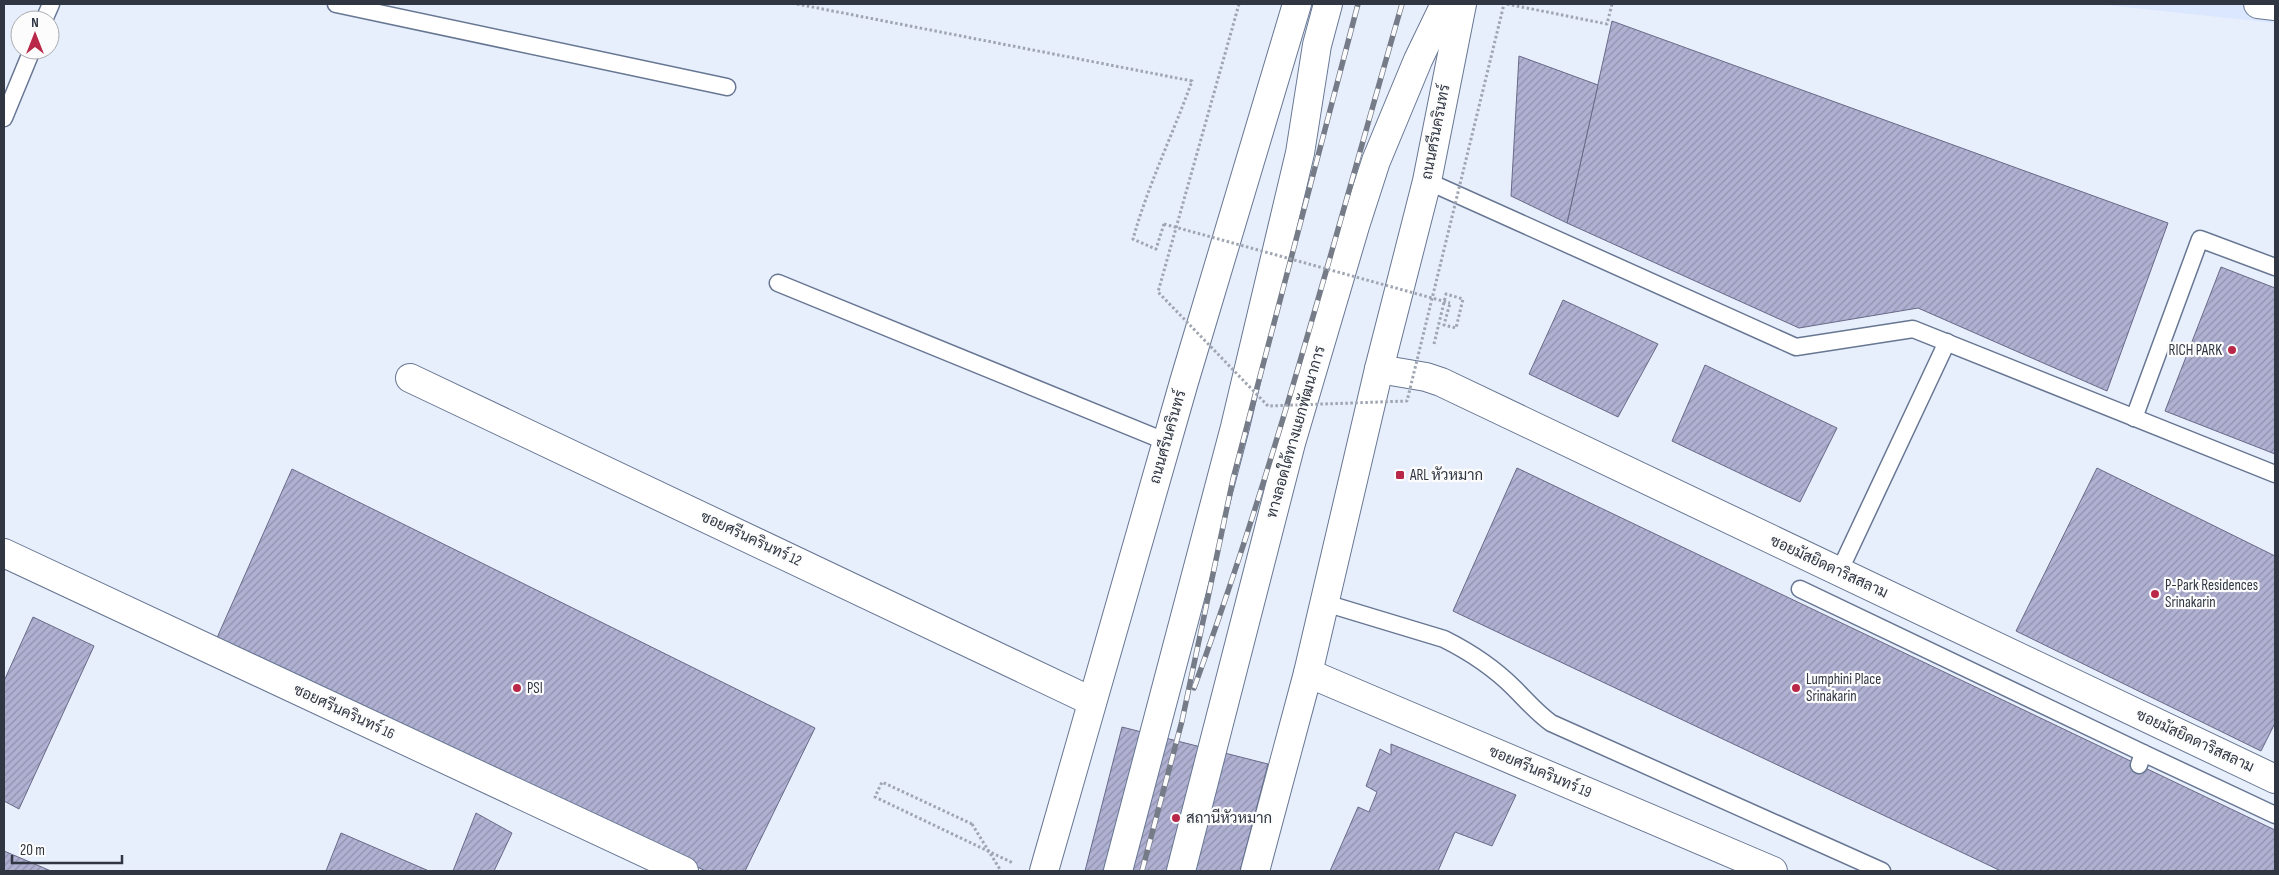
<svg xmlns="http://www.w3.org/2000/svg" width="2279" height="875" font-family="'Sofia Sans Condensed',Sarabun,sans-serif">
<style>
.built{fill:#dae7fe}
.building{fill:url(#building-hatch);stroke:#696988}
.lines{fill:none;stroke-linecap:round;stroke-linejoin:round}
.service-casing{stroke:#677793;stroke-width:19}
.minor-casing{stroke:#677793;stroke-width:30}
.primary-casing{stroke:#677793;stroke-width:30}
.path{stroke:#9fa6b2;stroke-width:3;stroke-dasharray:2.5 2.5;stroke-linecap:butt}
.service{stroke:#fff;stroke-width:16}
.minor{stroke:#fff;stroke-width:28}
.primary{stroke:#fff;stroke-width:28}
.rail-casing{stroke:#757c88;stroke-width:5.5}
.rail{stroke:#fcfcfc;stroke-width:4;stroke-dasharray:11;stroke-linecap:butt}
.path-bridge{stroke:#9fa6b2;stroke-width:3;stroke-dasharray:2.5 2.5;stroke-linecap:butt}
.poi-dot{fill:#b92848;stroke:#fcfcfc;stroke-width:2}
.labels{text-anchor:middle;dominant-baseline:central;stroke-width:4.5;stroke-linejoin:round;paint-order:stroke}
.street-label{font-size:15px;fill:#303743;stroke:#fcfcfc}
.poi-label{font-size:15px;fill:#303743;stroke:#fcfcfc;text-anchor:start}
</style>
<defs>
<pattern id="building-hatch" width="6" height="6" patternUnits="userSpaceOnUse" patternTransform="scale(1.25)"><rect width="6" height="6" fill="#b0b1d2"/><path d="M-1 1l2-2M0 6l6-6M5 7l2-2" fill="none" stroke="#9091ac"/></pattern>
</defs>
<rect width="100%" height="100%" fill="#e8effc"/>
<path class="built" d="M2096 4H2275V23Z"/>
<g class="building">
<path d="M1612 21 2168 223 2107 391 1918 308 1799 328 1567 223Z"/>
<path d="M1519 56 1598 85 1567 223 1511 196Z"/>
<path d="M2221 267 2275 288V454L2165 411Z"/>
<path d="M1563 300 1658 344 1618 417 1529 374Z"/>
<path d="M1705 365 1837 428 1800 502 1672 441Z"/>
<path d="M1517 468 2275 830V871H2001L1453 611Z"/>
<path d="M2097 468 2275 556V723L2261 751 2016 631Z"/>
<path d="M292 469 815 728 745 871H706L212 649Z"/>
<path d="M33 617 94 646 19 809 4 801V681Z"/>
<path d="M1122 727 1268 764 1240 871H1085Z"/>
<path d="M1391 744 1516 795 1492 846 1455 832 1438 871H1330L1358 807 1369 812 1377 792 1366 786 1380 749 1391 755Z"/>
<path d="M476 813 512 833 494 871H453Z"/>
<path d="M341 833 429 871H326Z"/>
<path d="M4 851 51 871H4Z"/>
</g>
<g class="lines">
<g class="service-casing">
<g id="service">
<path d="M336 4 727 87"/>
<path d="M44 20 51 4"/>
<path d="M4 118 32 50"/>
<path d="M1427 181 1796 347 1913 329 2275 474"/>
<path d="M778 283 1167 442"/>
<path d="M2134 418 2200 239 2275 267"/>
<path d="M1839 572 1947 342"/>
<path d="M1800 589 2143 753"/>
<path d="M1325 603 1444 639C1470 652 1494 668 1514 688 1526 700 1537 713 1551 723L1882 871"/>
<path d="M2139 765 2143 753 2275 815"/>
</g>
</g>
<g class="minor-casing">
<g id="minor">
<path d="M2258 4 2275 6"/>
<path d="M1379 369 1426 377 1441 382 2275 779"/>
<path d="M410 378 1091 701"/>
<path d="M4 553 684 871"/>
<path d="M1308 673 1773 871"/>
</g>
</g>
<g class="primary-casing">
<g id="primary">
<path d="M1044 871 1184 382 1297 4"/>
<path d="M1118 871 1235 427 1300 153 1317 45 1328 4"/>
<path d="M1181 871 1291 443 1355 226 1376 161 1418 60 1445 4"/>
<path d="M1255 871 1308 673 1379 369 1427 181 1462 4"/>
</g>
</g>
<g class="path">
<path d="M797 4 1192 81C1173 134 1148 185 1133 239L1156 249 1164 224"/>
<path d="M1507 4 1607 24 1612 4"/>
<path d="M1434 344 1446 294 1463 299 1456 328 1444 325 1450 303"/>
<path d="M972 824 882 782 875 797 1013 863"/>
</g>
<use href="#service" class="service"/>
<use href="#minor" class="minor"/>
<use href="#primary" class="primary"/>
<g class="rail-casing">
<g id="rail">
<path d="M1194 688C1276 464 1336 233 1402 4"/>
<path d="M1142 871 1182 721 1233 479 1358 4"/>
</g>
</g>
<use href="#rail" class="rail"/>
<g class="path-bridge">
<path d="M1239 4 1158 292 1268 406 1407 401 1504 4"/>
<path d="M1164 224 1450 303"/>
<path d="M972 824 1001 871"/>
</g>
</g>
<g class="poi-dot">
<circle cx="2232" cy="350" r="5"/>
<rect x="1395" y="470" width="10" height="10" rx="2.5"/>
<circle cx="2155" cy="594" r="5"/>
<circle cx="517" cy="688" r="5"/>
<circle cx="1796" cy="688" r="5"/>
<circle cx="1176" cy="818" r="5"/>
</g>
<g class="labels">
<g class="street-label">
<text transform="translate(1436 132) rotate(-79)">ถนนศรีนครินทร์</text>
<text transform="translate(1296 432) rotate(-74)">ทางลอดใต้ทางแยกพัฒนาการ</text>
<text transform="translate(1168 437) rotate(-74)">ถนนศรีนครินทร์</text>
<text transform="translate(751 539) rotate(25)">ซอยศรีนครินทร์ 12</text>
<text transform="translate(1829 567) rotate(25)">ซอยมัสยิดดาริสสลาม</text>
<text transform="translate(344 712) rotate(25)">ซอยศรีนครินทร์ 16</text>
<text transform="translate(2195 741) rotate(25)">ซอยมัสยิดดาริสสลาม</text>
<text transform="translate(1540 772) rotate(23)">ซอยศรีนครินทร์ 19</text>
</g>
<g class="poi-label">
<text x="2222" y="350" text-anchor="end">RICH PARK</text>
<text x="1410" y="475">ARL หัวหมาก</text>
<text x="2165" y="585">P-Park Residences<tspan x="2165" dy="17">Srinakarin</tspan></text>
<text x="1806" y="679">Lumphini Place<tspan x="1806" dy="17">Srinakarin</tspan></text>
<text x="527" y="688">PSI</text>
<text x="1186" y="818">สถานีหัวหมาก</text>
</g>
</g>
<rect width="2279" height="875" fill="none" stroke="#303743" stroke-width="10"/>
<g transform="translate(35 35)"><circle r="24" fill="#fcfcfc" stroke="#aaadb2"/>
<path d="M0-4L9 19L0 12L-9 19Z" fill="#b92848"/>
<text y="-8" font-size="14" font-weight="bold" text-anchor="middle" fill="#303743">N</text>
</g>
<path d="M12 855v8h110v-8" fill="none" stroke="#303743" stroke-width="2.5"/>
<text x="20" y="855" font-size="15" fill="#303743" stroke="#fcfcfc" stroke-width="4" paint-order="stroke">20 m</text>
</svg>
